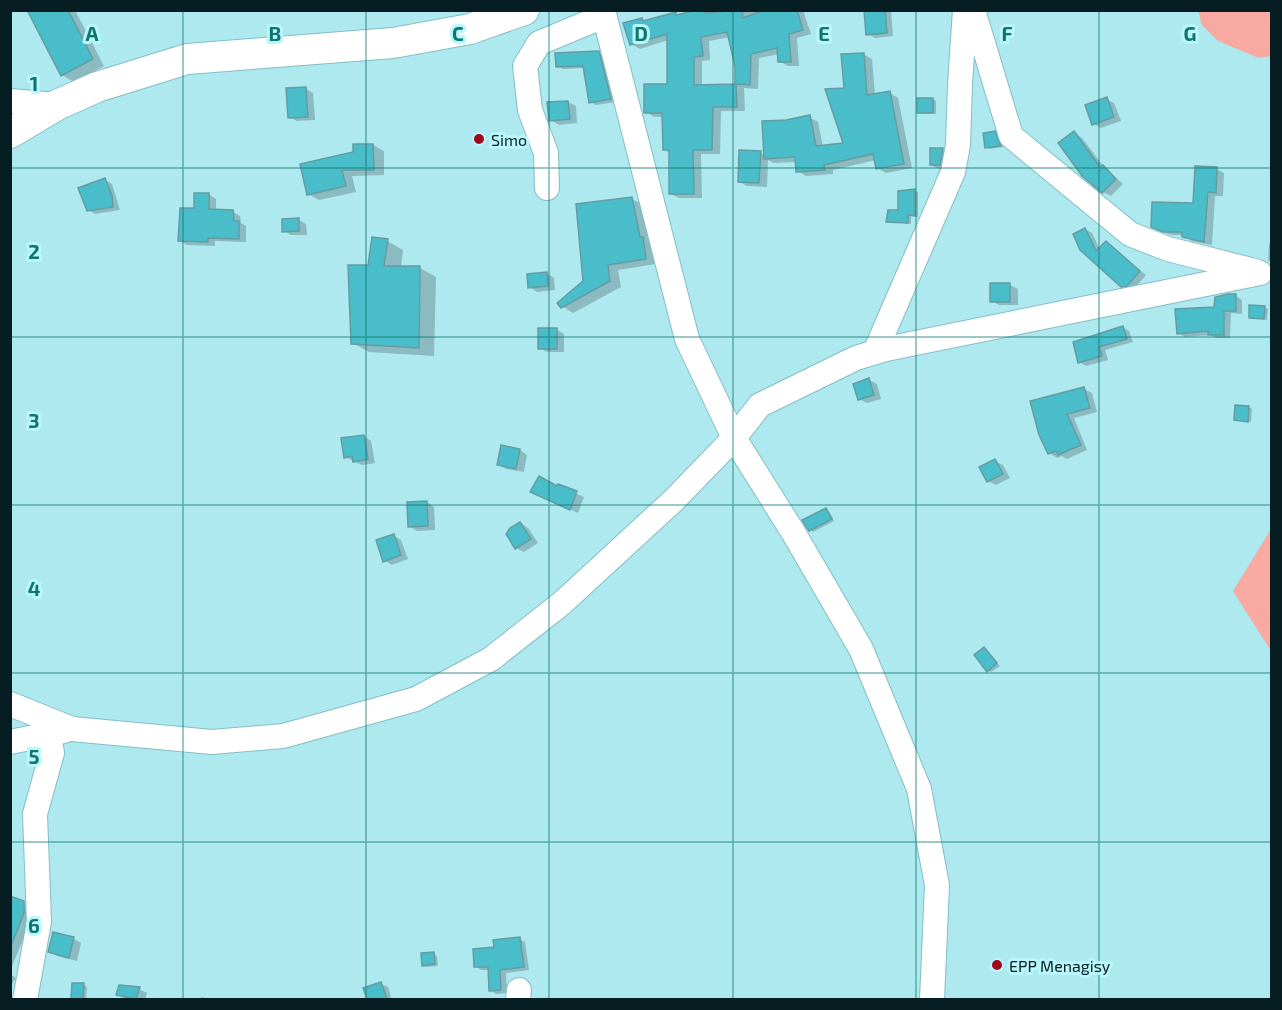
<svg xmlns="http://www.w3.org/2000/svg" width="1282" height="1010" font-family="'Exo 2',sans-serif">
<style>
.green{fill:#f7a9a2}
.shadow{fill:#0003;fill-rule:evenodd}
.building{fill:#49bdc9;stroke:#639da3;stroke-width:1.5;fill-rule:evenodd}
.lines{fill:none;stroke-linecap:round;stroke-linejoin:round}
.minor-casing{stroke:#83bec4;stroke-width:26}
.major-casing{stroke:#83bec4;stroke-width:32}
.minor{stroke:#fff;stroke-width:24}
.major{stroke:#fff;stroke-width:30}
.grid{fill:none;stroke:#0f766e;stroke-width:1.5;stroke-opacity:0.55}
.poi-dot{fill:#a2061b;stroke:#baf7fd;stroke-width:2}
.labels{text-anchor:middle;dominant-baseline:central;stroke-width:6;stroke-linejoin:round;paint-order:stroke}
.poi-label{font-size:16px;fill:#061e21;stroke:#baf7fd;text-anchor:start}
.grid-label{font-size:20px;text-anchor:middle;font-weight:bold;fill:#0f766e;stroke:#baf7fd;stroke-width:6;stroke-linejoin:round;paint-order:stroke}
</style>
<rect width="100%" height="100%" fill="#aee9f0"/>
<g class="green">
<path d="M1198 10 1271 11V56L1259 58 1218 41 1202 25Z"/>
<path d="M1271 529V651L1233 591Z"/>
</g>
<g class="shadow">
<path d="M28 10H75L104 66 74 82 62 75Z"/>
<path d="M706 10H803L811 34 797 38 799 66H788L779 61V54L759 58 758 89 744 88 745 111H721L720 154H701L702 198H679L671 194 670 153 664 150 663 117H654L646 112 668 85V40L640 49 631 44 642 19 646 22 675 14 679 16ZM730 37 737 66 736 85 702 86V61L710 60 709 41Z"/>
<path d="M865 10H891L893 36 875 38 868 34Z"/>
<path d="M598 53 605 56 616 102 596 105 590 102 585 68 563 69 557 66Z"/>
<path d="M863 54 872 59 875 95 890 93 898 98 912 168 886 173 877 168 876 160 833 170V174L806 176 798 171 797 162 774 163 768 160 767 187 747 186 739 182 760 153 765 155 786 122 809 117 818 122 823 147 845 145 846 89Z"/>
<path d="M306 89 313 93 315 120 297 121 289 117Z"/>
<path d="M933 99 936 101V114H922L918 112Z"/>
<path d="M1106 99 1114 103 1121 121 1101 128 1094 124Z"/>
<path d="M568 102 576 106 577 123 559 125 551 120 548 104Z"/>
<path d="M994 133 998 135 1003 147 990 149 986 147Z"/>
<path d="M1074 133 1082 138 1104 167 1123 184 1111 196 1103 192Z"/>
<path d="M373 145 384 151V175L352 176 356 192 319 200 308 194 355 153Z"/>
<path d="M943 150 950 154 947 169H939L931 165Z"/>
<path d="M1216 169 1224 173 1223 196H1215L1212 245 1191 241 1184 235H1172L1160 231 1194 205Z"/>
<path d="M105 180 112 184 120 210 95 214 88 210Z"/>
<path d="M915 191 918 192V217L911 216V224L888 221 899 211Z"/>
<path d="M208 194 216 199V211H232L240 216 241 223 246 226V242L215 241V246L187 245 180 241 196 210Z"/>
<path d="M632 199 643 205 656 264 618 270 621 287 573 313 562 306 584 282Z"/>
<path d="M299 220 306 224 307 235H291L284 231Z"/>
<path d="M1085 229 1092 233 1100 250 1106 243 1146 275 1134 289 1129 290 1122 285 1081 249Z"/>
<path d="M387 241 403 250 401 267 420 268 436 277 434 356 369 352 353 343 369 267Z"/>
<path d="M1269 243H1272V264L1268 260Z"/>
<path d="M547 273 554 278 555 290 537 292 530 287Z"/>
<path d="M1010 285 1018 289V305H999L992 301Z"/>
<path d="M1236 296 1242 300V314L1231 313 1230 338H1216L1211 335 1185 337 1178 333Z"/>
<path d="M1264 307 1268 309 1267 320 1250 317Z"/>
<path d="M1123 328 1129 331 1133 342 1105 350 1108 360 1086 366 1080 362Z"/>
<path d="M556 329 564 334V352H547L539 348Z"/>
<path d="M869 380 877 384 881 399 867 403 859 399Z"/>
<path d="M1084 389 1092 393 1097 412 1074 418 1087 450 1067 459 1062 456 1057 458 1049 453 1041 434Z"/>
<path d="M1249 407 1252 409 1251 422 1235 419Z"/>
<path d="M364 436 371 441 375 463 362 465 345 457Z"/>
<path d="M520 450 527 455 524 472 506 469 499 464Z"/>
<path d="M995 461 1003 465 1010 478 996 485 988 481Z"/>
<path d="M558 486 584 497 578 513 539 495Z"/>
<path d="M427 502 434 507 435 530 417 531 409 526Z"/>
<path d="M826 510 829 512 834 521 813 532 810 530Z"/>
<path d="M520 523 528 528 538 543 524 552 516 548Z"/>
<path d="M393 535 401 540 408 559 392 565 385 561Z"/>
<path d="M984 649 1000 666 991 672 988 670Z"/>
<path d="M10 898 31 907 32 918 10 971Z"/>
<path d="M54 934 74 939 81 943 77 961 57 956 50 951Z"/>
<path d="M519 939 525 942 529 970 506 973 507 993 496 994 490 990V970H481L475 966 495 949Z"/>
<path d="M434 954 437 956 438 966 426 967 423 965Z"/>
<path d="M10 974 16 978 10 987Z"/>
<path d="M381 984 388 987 392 1000H368L365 989Z"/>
<path d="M84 985 87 987 86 1000 73 998Z"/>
<path d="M120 986 139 989 147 993 145 1000H127L118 995Z"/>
<path d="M201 997 218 1000H201Z"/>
</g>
<g class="building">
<path d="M27 10H68L93 59 61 76Z"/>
<path d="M698 10H705V13L742 10 743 18 765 10H797L803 30 789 34 791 62H778L777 48 751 54 750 85 736 84 737 107H713L712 150H693L694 194H669V150H663L662 113H644V84H667V34L630 45 623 23 642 18 643 21 676 12V15ZM727 32 735 66V84L694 85V57L703 56 701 37Z"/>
<path d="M864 10H885L887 33 866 35Z"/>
<path d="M599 51 611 99 589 103 583 66 556 67 555 53Z"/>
<path d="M864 53 867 95 890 91 904 164 876 169 873 154 824 165 825 170 796 172 795 157 764 159 762 121 786 120 810 115 816 146 843 143 825 89 844 88 841 54Z"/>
<path d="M306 87 308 117 288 118 286 88Z"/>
<path d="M1107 97 1114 117 1092 125 1085 105Z"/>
<rect x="917" y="98" width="16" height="15"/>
<path d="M568 101 570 119 549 121 547 102Z"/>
<path d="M995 131 1001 146 985 148 983 133Z"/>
<path d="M1074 131 1100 167 1103 165 1116 179 1102 193 1082 176 1058 143Z"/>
<path d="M353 144H373L374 170H342L346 186 307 195 300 164 353 152Z"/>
<path d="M930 148H943L940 165H930Z"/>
<path d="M739 150 761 151 759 183 738 182Z"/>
<path d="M1195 166 1217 167 1216 193 1208 192 1204 242 1182 237V232H1163L1151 227 1152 202 1193 203Z"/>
<path d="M105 178 112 196 113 207 87 211 78 188Z"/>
<path d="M915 189V216L908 215V223L886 222 888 210H898V191Z"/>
<path d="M194 193H209V209L233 210 234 221H239V239L208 238V242L178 241 180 208H194Z"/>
<path d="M632 197 640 237H643L646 259 608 265 610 281 561 308 557 303 583 281 576 204Z"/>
<path d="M299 218V231L282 232V219Z"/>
<path d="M1085 228 1096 251 1106 241 1140 271 1127 286 1121 287 1080 250 1073 234Z"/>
<path d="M372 237 388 239 384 266H420L419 348 351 344 348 265H368Z"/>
<path d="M547 272 548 286 528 288 527 274Z"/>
<rect x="990" y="283" width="20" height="19"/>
<path d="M1228 294H1236V311H1224V335H1208V331L1177 334 1175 309 1214 307 1215 297Z"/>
<path d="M1249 305 1265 306 1264 319 1249 318Z"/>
<path d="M1123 326 1127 339 1099 347 1102 356 1078 363 1073 342Z"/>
<rect x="538" y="328" width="19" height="21"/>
<path d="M869 378 874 395 858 400 853 384Z"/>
<path d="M1084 387 1090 408 1067 414 1081 445 1058 455 1056 451 1048 454 1039 435 1030 401Z"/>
<path d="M1235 405 1249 406 1248 422 1234 420Z"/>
<path d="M364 435 368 459 353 462 352 456 344 458 341 438Z"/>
<path d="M501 445 520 449 516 469 497 465Z"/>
<path d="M995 459 1003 474 987 482 979 467Z"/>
<path d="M539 476 557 486 558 484 577 491 570 510 530 492Z"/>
<path d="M427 501 428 526 408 527 407 502Z"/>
<path d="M826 508 832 519 809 531 802 520Z"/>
<path d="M520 522 531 539 515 549 506 534 510 528Z"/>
<path d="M394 534 401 555 383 562 376 540Z"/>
<path d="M984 647 997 663 987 672 974 655Z"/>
<path d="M10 896 24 901V913L11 946Z"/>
<path d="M53 932 74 937 69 958 48 952Z"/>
<path d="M520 937 524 967 500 970 501 990 489 991 488 967H474L473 949 494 947 493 940Z"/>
<path d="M434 952 435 964 422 966 421 953Z"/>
<path d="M381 982 387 999H367L363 988Z"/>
<path d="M72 983H84L83 999 71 998Z"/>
<path d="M119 985 140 987 136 999 116 995Z"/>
</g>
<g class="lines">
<g class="minor-casing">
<g id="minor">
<path d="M603 10 687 339 734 438 793 532 861 649 919 789 937 885 932 1000"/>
<path d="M973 10 1011 136 1130 234 1168 249 1255 271"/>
<path d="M10 101 57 105"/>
<path d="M547 188 546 153 530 110 525 66 539 43 604 16"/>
<path d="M875 352 953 172 958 145 960 84 965 10"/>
<path d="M10 704 72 729 212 742 283 736 416 699 491 659 562 603 674 500 734 438 760 405 856 358 886 349 1260 273"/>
<path d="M10 742 64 731"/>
<path d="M25 1000 39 922 35 814 52 753 49 735"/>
<path d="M518 1000 519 990"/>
</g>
</g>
<g class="major-casing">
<path id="major" d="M10 133 57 105 97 87 187 59 393 43 470 29 524 10"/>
</g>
<use href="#minor" class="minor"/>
<use href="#major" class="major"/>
</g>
<path class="grid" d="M183 10V1000M366 10V1000M549 10V1000M733 10V1000M916 10V1000M1099 10V1000M10 168H1272M10 337H1272M10 505H1272M10 673H1272M10 842H1272"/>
<g class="poi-dot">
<circle cx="479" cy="139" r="6"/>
<circle cx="997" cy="965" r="6"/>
</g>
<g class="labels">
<g class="poi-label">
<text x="491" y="139">Simo</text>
<text x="1009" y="965">EPP Menagisy</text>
</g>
</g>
<g class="grid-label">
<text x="92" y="41">A</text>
<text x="275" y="41">B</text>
<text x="458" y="41">C</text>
<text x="641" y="41">D</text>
<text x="824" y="41">E</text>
<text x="1007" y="41">F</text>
<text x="1190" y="41">G</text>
<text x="34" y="91">1</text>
<text x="34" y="259">2</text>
<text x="34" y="428">3</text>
<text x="34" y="596">4</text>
<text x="34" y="764">5</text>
<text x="34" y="933">6</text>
</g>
<rect width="1282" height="1010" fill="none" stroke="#061e21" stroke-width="24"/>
</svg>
